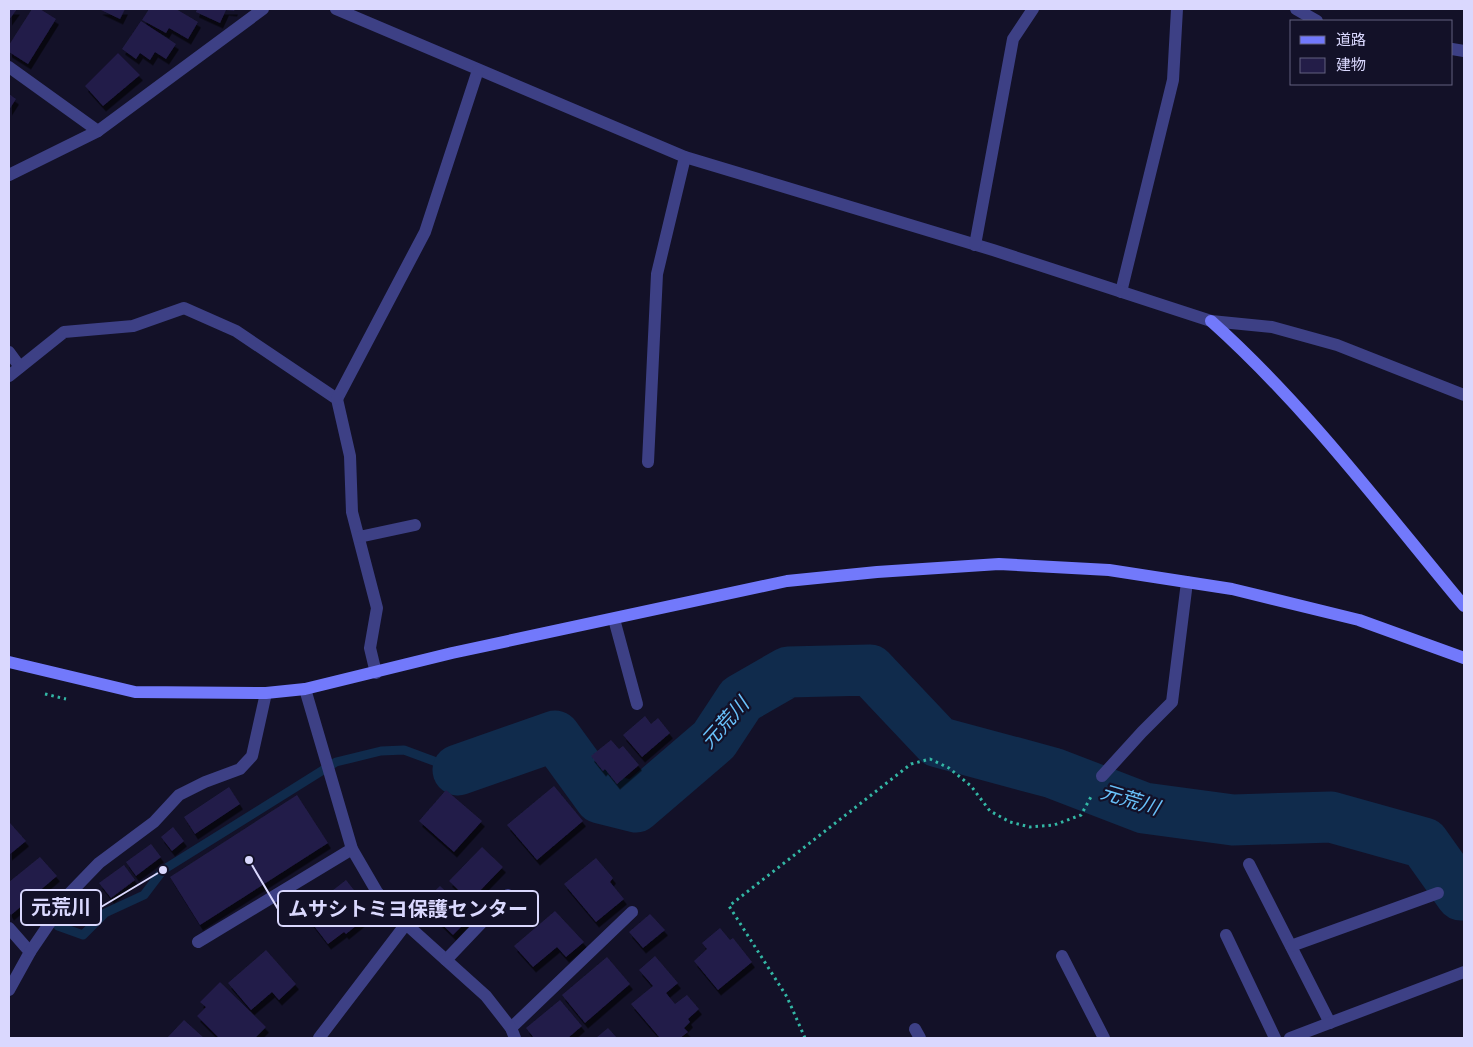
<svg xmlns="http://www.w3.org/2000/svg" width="1473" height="1047" font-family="Signika,'Noto Sans JP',sans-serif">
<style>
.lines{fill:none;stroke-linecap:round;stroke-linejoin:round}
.stream{stroke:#102b4c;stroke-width:9}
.river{stroke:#102b4c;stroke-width:51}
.building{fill:#231d48;filter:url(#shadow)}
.path{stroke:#33b7a5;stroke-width:3;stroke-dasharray:2.5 4;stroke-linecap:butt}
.lane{stroke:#3d4085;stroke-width:12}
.street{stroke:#3d4085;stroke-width:12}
.secondary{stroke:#7279fb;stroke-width:12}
.labels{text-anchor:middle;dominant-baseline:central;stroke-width:4.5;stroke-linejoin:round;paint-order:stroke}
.water-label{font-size:20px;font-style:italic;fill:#69c2fb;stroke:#131128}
.leader{fill:none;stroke:#dad8fe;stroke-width:2}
.callout-dot{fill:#dad8fe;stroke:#131128;stroke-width:2}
.callout{fill:#131128;stroke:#dad8fe;stroke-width:2}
.callout-label{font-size:20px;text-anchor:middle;font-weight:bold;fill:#dad8fe}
</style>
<defs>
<filter id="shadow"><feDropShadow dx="3" dy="5.5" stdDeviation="0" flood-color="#0009"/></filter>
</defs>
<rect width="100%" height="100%" fill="#131128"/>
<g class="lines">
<path class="stream" d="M58 926 83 935 105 913 144 895 163 870 336 762 381 751 404 750 458 770"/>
<path class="river" d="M458 770 555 736 600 798 636 807 714 740 741 699 788 672 870 670 938 742 1053 773 1144 808 1233 820 1331 817 1424 843 1461 895H1464"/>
</g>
<g class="building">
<path d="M9 9H17L9 20Z"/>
<path d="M32 9H40L56 19 28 64 9 52V45Z"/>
<path d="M99 9H125L120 19Z"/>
<path d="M149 9H176L198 22 188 39 169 28 166 33 142 20Z"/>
<path d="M197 9H235L234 11 226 10 220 23 196 12Z"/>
<path d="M141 21 176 44 166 59 155 52 150 60 140 53 136 59 122 49Z"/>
<path d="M118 53 140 75 103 106 85 86Z"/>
<path d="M9 94 16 99 9 110Z"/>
<path d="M645 716 651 724 658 718 670 733 642 757 623 735Z"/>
<path d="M611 740 619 749 623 746 639 765 617 784 605 769 603 771 591 756Z"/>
<path d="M554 786 583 821 537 860 507 825Z"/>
<path d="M229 787 240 804 195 834 184 817Z"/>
<path d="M446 790 482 821 454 852 419 821Z"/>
<path d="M297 795 328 843 200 925 170 877Z"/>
<path d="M10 823 26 841 9 855V824Z"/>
<path d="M173 827 184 841 172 851 161 837Z"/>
<path d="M151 844 161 857 136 876 126 862Z"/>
<path d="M482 847 503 867 470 901 449 881Z"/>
<path d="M40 857 57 876 11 915 9 912V882Z"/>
<path d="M596 858 613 878 610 882 624 899 596 922 564 884Z"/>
<path d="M124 865 135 880 111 898 99 883Z"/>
<path d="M346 880 372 913 346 934 344 932 328 944 304 913Z"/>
<path d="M440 886 472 916 453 935 421 904Z"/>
<path d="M555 911 584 942 566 957 557 947 533 967 514 946Z"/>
<path d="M650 914 665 930 643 948 629 932Z"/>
<path d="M720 928 730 940 733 938 752 962 718 990 694 961 707 949 702 943Z"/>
<path d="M266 950 296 984 279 1000 272 992 251 1010 228 983Z"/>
<path d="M655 956 678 983 666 993 675 1004 687 995 699 1009 688 1019 690 1022 684 1028 688 1032 680 1038H660L631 1004 653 986 639 970Z"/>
<path d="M607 957 630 984 585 1023 562 995Z"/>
<path d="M220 982 266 1027 255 1038H219L197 1016 206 1007 200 1002Z"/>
<path d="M560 1000 582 1026 568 1038H534L526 1028Z"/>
<path d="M184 1020 204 1038H167Z"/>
<path d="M608 1028 617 1038H596Z"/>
</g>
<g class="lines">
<g class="path">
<path d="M45 694 66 699"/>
<path d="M805 1038 787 997 729 906 911 764 930 759 949 768 971 786 990 811 1010 822 1030 827 1054 825 1081 815 1092 795"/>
</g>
<g class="lane">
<path d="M1121 292 1173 80 1177 9"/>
<path d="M1102 776 1142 732 1172 702 1187 582"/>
<path d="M1249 864 1330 1023"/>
<path d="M1226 935 1275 1038"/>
<path d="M198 942 352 849"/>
<path d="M1291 946 1438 893"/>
<path d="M1062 956 1104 1038"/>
<path d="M511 1028 632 912"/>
<path d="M915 1029 920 1038"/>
</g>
<g class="street">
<path d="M336 9 685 157 993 250 1211 321 1272 327 1337 345 1464 395"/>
<path d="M1296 9 1317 21"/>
<path d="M1452 49 1464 51"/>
<path d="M9 67 98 131"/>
<path d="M9 175 98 131 263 9"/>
<path d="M975 245 1013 39 1033 9"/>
<path d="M9 352 20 367"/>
<path d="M9 376 64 332 133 326 184 308 236 331 337 399 350 456 352 512 377 608 370 648 376 673"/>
<path d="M337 399 425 232 478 70"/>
<path d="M648 462 657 274 685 157"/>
<path d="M359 537 415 525"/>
<path d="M614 619 637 704"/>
<path d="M305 689 352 849 377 892 406 924 486 996 511 1028 515 1038"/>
<path d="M9 928 30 952 9 990"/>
<path d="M30 952 70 893 99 863 154 822 179 795 205 782 240 769 252 756 266 693"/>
<path d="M446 960 508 895"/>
<path d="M319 1038 406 924"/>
<path d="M1290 1038 1464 972"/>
</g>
<g class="secondary">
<path d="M1211 321C1306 406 1383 509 1464 606"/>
<path d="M9 662 135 692 266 693 305 689 452 653 787 581 877 572 999 564 1109 570 1232 589 1359 620 1464 658"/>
</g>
</g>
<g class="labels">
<g class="water-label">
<text transform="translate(725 723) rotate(-48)">元荒川</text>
<text transform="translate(1130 800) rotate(17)">元荒川</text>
</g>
</g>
<path class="leader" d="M163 870L101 907M249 860L278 909"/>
<g class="callout-dot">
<circle cx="163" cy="870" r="5"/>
<circle cx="249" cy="860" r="5"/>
</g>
<g class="callout">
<rect x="21" y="890" width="80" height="35" rx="5"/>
<rect x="278" y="891" width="260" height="35" rx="5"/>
</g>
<g class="callout-label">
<text x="61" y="914">元荒川</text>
<text x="408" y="916">ムサシトミヨ保護センター</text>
</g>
<rect width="1473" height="1047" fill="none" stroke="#dad8fe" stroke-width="20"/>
<rect x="1290" y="20" width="162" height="65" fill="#131128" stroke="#63617e"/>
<rect x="1300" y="36" width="25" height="8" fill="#7279fb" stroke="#63617e"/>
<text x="1336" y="45" font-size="15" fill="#dad8fe">道路</text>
<rect x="1300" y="58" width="25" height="15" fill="#231d48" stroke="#63617e"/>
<text x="1336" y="70" font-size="15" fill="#dad8fe">建物</text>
</svg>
